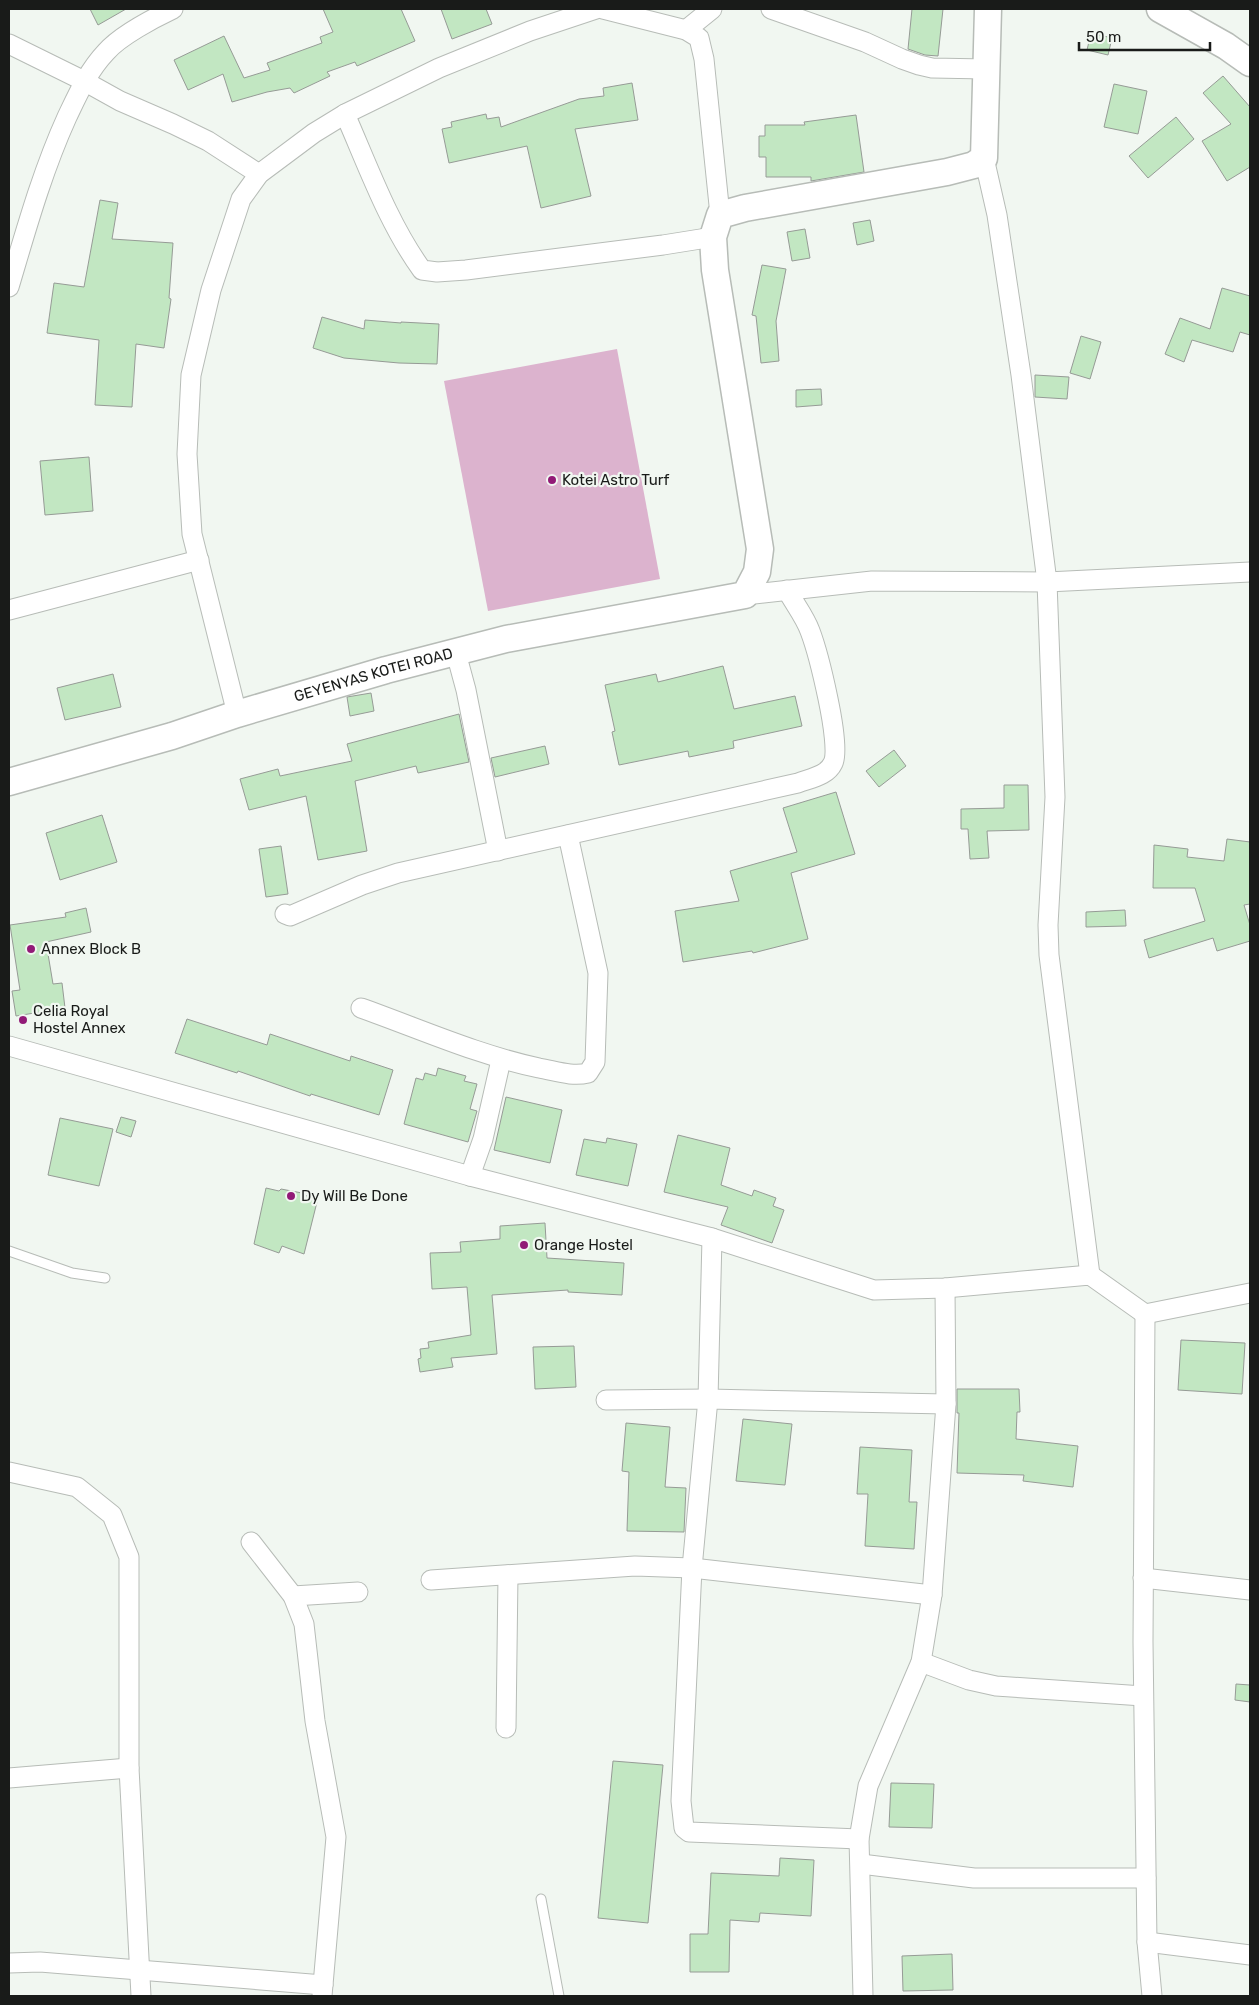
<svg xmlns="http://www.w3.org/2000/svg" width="1259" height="2005" font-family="Rubik,sans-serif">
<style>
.green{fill:#dcb3ce}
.building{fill:#c2e7c2;stroke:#969b96}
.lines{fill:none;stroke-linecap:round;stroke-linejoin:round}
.lane-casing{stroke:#b7bcb7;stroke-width:11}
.street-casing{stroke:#b7bcb7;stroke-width:21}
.secondary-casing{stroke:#b7bcb7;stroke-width:29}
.lane{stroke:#fff;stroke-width:9}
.street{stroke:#fff;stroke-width:19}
.secondary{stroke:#fff;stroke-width:26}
.poi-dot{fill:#921a77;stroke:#f1f7f1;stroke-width:2}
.labels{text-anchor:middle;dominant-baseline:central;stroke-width:4.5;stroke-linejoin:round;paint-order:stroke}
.poi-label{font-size:15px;fill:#191b19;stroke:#f1f7f1;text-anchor:start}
.street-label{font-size:15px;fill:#191b19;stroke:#f1f7f1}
</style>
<rect width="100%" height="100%" fill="#f1f7f1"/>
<path class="green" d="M617 349 660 579 488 611 444 381Z"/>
<g class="building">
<path d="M90 9H126L98 25Z"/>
<path d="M323 9H401L415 41 357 66 355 62 327 72 330 76 294 93 290 88 267 92 232 102 223 74 188 90 174 60 224 36 244 78 270 70 267 63 322 43 320 37 333 32Z"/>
<path d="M441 9H486L492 24 452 39Z"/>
<path d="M912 9H943L938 56 925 55 908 49Z"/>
<path d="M1091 33 1112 38 1108 55 1087 50Z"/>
<path d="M1223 76 1250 107V167L1227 181 1202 141 1231 124 1203 93Z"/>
<path d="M632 83 638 120 575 129 591 196 541 208 527 146 449 163 442 129 452 127 451 122 486 114 487 119 499 117 501 127 579 99 604 96 603 88Z"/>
<path d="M1114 84 1147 91 1138 134 1104 127Z"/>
<path d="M856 115 864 172 811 181V177H766V157H759V136H765V125H805L804 122Z"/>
<path d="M1176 117 1194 139 1148 178 1129 156Z"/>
<path d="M100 200 118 203 112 239 173 243 169 298 171 299 164 348 136 344 132 407 95 405 99 340 47 333 54 283 84 287Z"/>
<path d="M870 220 874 241 857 245 853 223Z"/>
<path d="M805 229 810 258 792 261 787 232Z"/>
<path d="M762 265 786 269 776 321 779 361 761 363 756 316 752 315Z"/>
<path d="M1222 288 1250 296V335L1240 332 1233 352 1192 340 1184 362 1165 354 1180 318 1210 329Z"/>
<path d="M322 317 364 329 365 320 401 323V322L439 324 437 364 399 363 344 358 313 348Z"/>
<path d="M1081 336 1101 342 1090 379 1070 373Z"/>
<path d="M1035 375 1069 377 1067 399 1035 397Z"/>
<path d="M821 389 822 405 796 407V390Z"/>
<path d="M89 457 93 511 45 515 40 461Z"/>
<path d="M723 666 734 709 795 696 802 726 733 741 734 748 689 757 688 751 619 765 612 732 615 731 605 685 656 674 658 682Z"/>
<path d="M113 674 121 707 65 720 57 688Z"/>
<path d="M371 693 374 711 350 716 347 697Z"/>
<path d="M459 714 469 762 418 773 416 766 355 781 367 851 318 860 306 796 249 810 240 779 278 769 280 776 352 761 347 744Z"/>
<path d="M545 746 549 764 495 777 491 758Z"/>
<path d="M894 750 906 766 879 787 866 771Z"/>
<path d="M1004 785H1028L1029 830 987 831 989 858 970 859 968 829H961V809L1004 808Z"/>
<path d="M836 792 855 854 791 873 808 939 753 953 752 951 683 962 675 911 739 901 730 871 797 852 783 808Z"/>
<path d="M102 815 117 862 60 880 46 833Z"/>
<path d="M1227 839 1250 842V904L1244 905 1250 925V941L1217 951 1213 938 1149 958 1144 940 1205 921 1195 888H1153L1154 845 1188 849 1187 857 1224 861Z"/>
<path d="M281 846 288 894 266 897 259 849Z"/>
<path d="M86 908 91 932 46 942 53 984 62 983 65 1008 16 1016 12 991 20 990 10 925 66 917 65 913Z"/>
<path d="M1125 910 1126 926 1086 927V912Z"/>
<path d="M187 1019 267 1045 270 1034 350 1061 351 1056 393 1070 379 1115 311 1094 310 1096 238 1071 237 1073 175 1053Z"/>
<path d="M438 1068 466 1076 464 1081 477 1084 470 1109 477 1111 468 1142 404 1124 416 1078 423 1080 425 1073 436 1076Z"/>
<path d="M506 1097 562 1110 550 1163 494 1150Z"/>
<path d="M121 1117 136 1121 131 1137 116 1132Z"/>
<path d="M60 1118 113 1129 99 1186 48 1175Z"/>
<path d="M678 1135 730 1148 721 1185 752 1196 754 1190 776 1198 773 1206 784 1210 772 1243 721 1225 728 1207 664 1192Z"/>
<path d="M607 1138 637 1144 628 1186 576 1175 584 1139 606 1143Z"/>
<path d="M266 1188 279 1191 281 1189 302 1193 303 1195 318 1198 304 1254 282 1246 279 1253 254 1244Z"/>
<path d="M545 1223 547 1258 624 1263 622 1295 568 1292V1290L492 1295 497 1354 451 1358 453 1367 420 1372 418 1359 421 1358 420 1349 429 1348 428 1342 471 1335 467 1287 432 1289 430 1253 461 1252 460 1242 500 1239V1226Z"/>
<path d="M1181 1340 1245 1343 1242 1394 1178 1390Z"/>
<path d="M574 1346 576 1387 535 1389 533 1347Z"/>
<path d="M957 1389H1019L1020 1412H1017L1016 1439 1078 1446 1073 1487 1023 1481 1024 1475 957 1473 959 1413H957Z"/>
<path d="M743 1419 792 1424 785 1485 736 1481Z"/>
<path d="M626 1423 670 1427 665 1487 686 1488 684 1532 627 1531 629 1472 622 1471Z"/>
<path d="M860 1447 912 1450 909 1502H917L914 1549 865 1546 868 1494H857Z"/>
<path d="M1236 1684 1250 1685V1702L1235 1700Z"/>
<path d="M613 1761 663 1765 648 1923 598 1918Z"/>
<path d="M891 1783 934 1784 932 1828 889 1827Z"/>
<path d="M780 1858 814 1860 811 1916 760 1913 759 1922 730 1920 729 1972H690V1934H708L711 1873 779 1876Z"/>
<path d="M952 1954 953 1990 903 1991 902 1956Z"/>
</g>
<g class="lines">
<g class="lane-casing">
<g id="lane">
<path d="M9 1251 72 1273 105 1278"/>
<path d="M541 1899 559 1996"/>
</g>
</g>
<g class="street-casing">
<g id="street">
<path d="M603 9 686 30 699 38 704 59 720 215"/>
<path d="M771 9 865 42 902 59 919 65 932 68 986 69"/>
<path d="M686 30 712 9"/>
<path d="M9 44 84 81 120 101 173 124 208 141 259 174"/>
<path d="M345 114C368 166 388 223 422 270L437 272 466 270 663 245 713 237"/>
<path d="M984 158 997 215 1021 375 1047 582 1055 797 1048 925 1049 955 1090 1275"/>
<path d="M9 287C26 230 42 172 67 117 78 94 88 71 106 52 120 36 154 18 173 9"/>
<path d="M745 595 872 581 1047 582 1250 572"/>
<path d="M9 610 199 560"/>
<path d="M456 653 466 690 498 851"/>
<path d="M237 714 192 534 187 454 191 375 211 290 241 199 259 174 314 133 345 114 439 68 530 31 596 9"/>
<path d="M285 914 290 916 362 885 398 873 798 783C811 778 827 776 833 763 842 745 818 652 810 631 805 617 794 603 787 590"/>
<path d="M361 1008C420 1029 478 1055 539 1068 556 1071 572 1077 588 1073L595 1062 598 973 568 835"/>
<path d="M9 1046 470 1176 712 1238 874 1290 945 1288 1090 1275 1145 1314 1250 1293"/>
<path d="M470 1176 483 1139 501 1060"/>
<path d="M712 1238 708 1399 692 1568 681 1801 684 1828 689 1832 859 1839"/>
<path d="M1145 1314 1143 1642 1147 1942 1152 1996"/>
<path d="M606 1400 708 1399 946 1404"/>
<path d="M9 1472 77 1487 112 1515 129 1557V1768L141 1996"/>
<path d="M251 1542 293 1596 304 1624 315 1721 336 1837 322 1996"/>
<path d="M1143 1578 1250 1590"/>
<path d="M431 1580 635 1566 692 1568 932 1595"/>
<path d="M293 1596 358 1592"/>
<path d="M921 1662 969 1680 996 1686 1143 1696"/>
<path d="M506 1728 508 1575"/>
<path d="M9 1778 129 1768"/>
<path d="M861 1864 974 1878H1146"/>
<path d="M1147 1942 1250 1955"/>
<path d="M9 1963 40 1962 323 1985"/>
<path d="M863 1996 859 1839 868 1786 921 1662 932 1595 946 1404 945 1288"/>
</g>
</g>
<g class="secondary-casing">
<g id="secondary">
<path d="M1160 9 1226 46 1250 63"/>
<path id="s1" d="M9 782 172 736 237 714 386 670 506 639 745 595 757 572 760 549 715 270 713 237 720 215 745 208 947 172 974 165 984 158 988 9"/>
</g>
</g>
<use href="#lane" class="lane"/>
<use href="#street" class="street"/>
<use href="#secondary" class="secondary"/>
</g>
<g class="poi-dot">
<circle cx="552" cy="480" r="5"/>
<circle cx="31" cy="949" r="5"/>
<circle cx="23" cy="1020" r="5"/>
<circle cx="291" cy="1196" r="5"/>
<circle cx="524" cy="1245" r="5"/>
</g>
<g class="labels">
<g class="poi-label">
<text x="562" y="480">Kotei Astro Turf</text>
<text x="41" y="949">Annex Block B</text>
<text x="33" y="1011">Celia Royal<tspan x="33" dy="17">Hostel Annex</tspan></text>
<text x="301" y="1196">Dy Will Be Done</text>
<text x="534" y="1245">Orange Hostel</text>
</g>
<g class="street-label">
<text stroke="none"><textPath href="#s1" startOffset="380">GEYENYAS KOTEI ROAD</textPath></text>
</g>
</g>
<rect width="1259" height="2005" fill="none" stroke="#191b19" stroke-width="20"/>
<path d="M1079 42v8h131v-8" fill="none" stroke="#191b19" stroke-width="2.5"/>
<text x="1086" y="42" font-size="15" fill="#191b19" stroke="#f1f7f1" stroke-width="4" paint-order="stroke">50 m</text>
</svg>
